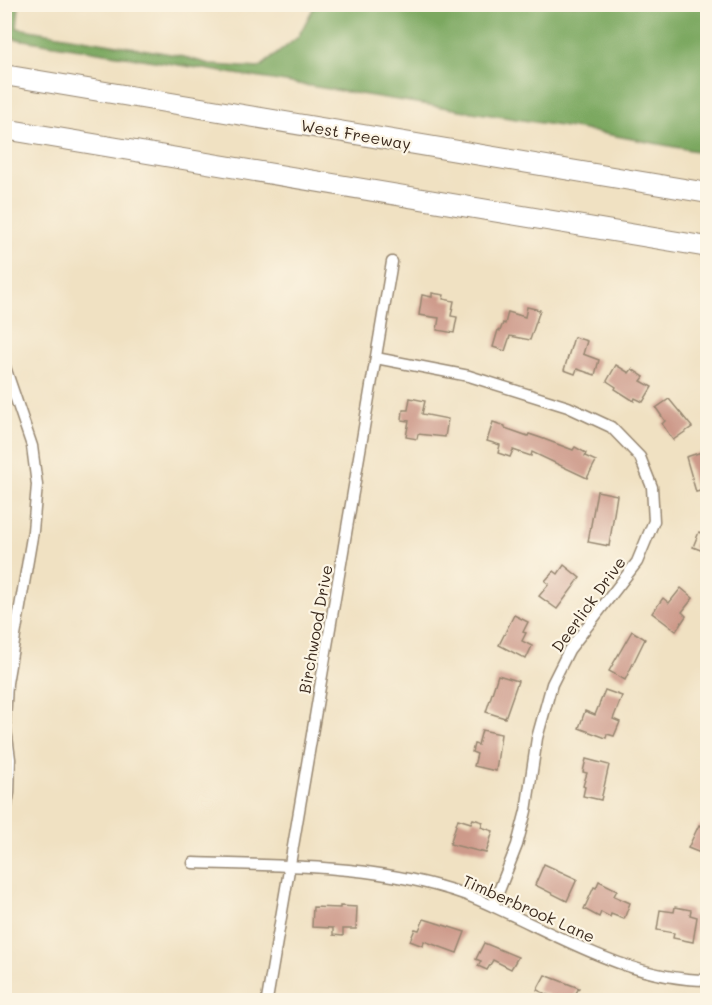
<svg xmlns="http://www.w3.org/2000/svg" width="712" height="1005" font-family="Mali,sans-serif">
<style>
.forest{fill:#7ba861;stroke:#5b6940;stroke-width:1.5}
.building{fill:#cd9a8a}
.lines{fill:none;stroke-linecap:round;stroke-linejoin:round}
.street-casing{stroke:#968670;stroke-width:13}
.highway-casing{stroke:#968670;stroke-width:22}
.street{stroke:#fff;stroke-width:10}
.highway{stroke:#fff;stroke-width:20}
.labels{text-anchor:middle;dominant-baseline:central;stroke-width:4.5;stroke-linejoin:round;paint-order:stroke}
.street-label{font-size:16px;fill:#3b2a1e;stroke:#fcf5e5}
</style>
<rect width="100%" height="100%" fill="#fcf5e5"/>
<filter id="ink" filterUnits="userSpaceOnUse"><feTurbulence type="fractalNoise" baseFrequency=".0167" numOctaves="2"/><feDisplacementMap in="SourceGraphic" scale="12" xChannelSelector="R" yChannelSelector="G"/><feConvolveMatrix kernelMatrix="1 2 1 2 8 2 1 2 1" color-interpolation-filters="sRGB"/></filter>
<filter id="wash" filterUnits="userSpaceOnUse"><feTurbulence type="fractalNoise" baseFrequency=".008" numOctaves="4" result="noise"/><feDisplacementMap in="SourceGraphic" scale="24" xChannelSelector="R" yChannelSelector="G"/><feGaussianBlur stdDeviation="1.35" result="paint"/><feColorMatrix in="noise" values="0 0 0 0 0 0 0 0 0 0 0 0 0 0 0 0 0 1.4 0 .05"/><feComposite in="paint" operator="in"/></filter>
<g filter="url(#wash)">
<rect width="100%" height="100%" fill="#f0e1c2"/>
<path class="forest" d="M4 5H19L17 28 177 55 213 65 259 68 298 37 315 5H707V153L579 129 5 37Z"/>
<g id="blocks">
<g class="building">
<path d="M432 293 444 295 443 299 454 301 451 316 457 317 454 333 437 330 439 318 419 315 422 295 432 297Z"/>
<path d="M527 307 540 310 530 340 510 336 505 351 493 347 498 330 500 331 503 323 505 324 508 312 525 317Z"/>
<path d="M574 337 587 341 583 354 599 360 595 375 577 369 575 374 564 370Z"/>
<path d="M616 365 629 373 632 369 644 377 641 381 652 387 643 402 635 398 634 401 615 389 616 387 607 381Z"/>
<path d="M410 398 425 401 422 414 448 419 445 437 418 434 417 439 406 437 409 421 402 420 403 410H408Z"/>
<path d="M669 399 692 427 673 440 662 424 665 421 656 408Z"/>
<path d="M493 422 505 426V428L528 436 529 434 541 438 573 450 575 447 586 453 585 456 596 461 587 478 532 452 531 456 513 450 510 457 498 453 500 445 487 441Z"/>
<path d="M702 452 705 464 708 463V489L696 492 686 457Z"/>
<path d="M597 491 617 495 609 546 588 542Z"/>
<path d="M699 532 708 536V553L693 547Z"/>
<path d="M564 565 580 578 557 609 539 596 549 584 545 581 554 571 558 574Z"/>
<path d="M681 588 693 598 682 612 686 616 676 631 652 613 663 598 669 603Z"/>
<path d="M514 615 528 622 523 632 526 633 522 641 532 646 526 659 499 645Z"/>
<path d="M632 631 645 639 625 680 609 671Z"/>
<path d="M498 675 518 681 505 718 486 712Z"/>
<path d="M605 690 622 696 613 719 620 722 614 736 607 734 606 738 579 728 585 711 595 715Z"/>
<path d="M482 730 501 734 496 771 474 766 477 754 472 752 474 744 478 745Z"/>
<path d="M586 759 609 765 601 800 583 796 585 787 583 786 587 773 583 772Z"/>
<path d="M458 819 471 823 473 819 483 822 481 827 493 831 486 853 450 844Z"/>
<path d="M699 825 708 829V856L688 848Z"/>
<path d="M544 864 577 879 567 901 535 885Z"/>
<path d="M599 881 617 890 614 896 630 903 624 919 611 914 610 917 601 912 599 917 584 909 594 887 596 888Z"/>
<path d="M340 906 357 907 356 929H343V936L333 935V928L312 927 313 907 340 908Z"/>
<path d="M675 907 691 910 690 915 697 917 693 942 673 938 674 933 657 930 660 910 674 912Z"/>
<path d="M424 919 465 932 457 953 424 941 423 946 410 941 415 929 419 930Z"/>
<path d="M484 943 518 957 511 969 493 960 487 970 478 966 481 961 476 959Z"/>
<path d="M545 975 579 988 572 1000H559L537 990Z"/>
</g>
</g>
</g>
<g filter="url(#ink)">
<use href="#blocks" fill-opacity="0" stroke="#968670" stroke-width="1.5"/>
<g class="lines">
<g class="street-casing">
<g id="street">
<path d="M376 358 469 376 568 407 611 427 640 457 652 487 654 521 637 562 569 650 552 684 537 738 526 811 517 845 493 906"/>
<path d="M4 364 32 446 37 485 33 531 7 683 5 722 10 759 9 793 4 822"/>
<path d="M193 863C284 866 377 864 464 894 481 900 498 909 514 916 575 945 639 980 708 980"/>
<path d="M267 1000 392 262"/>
</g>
</g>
<g class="highway-casing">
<g id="highway">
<path d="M4 75 708 193"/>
<path d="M4 129 708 247"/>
</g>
</g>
<use href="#street" class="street"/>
<use href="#highway" class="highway"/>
</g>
</g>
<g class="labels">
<g class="street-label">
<text transform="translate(356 134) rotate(10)">West Freeway</text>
<text transform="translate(588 604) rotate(-54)">Deerlick Drive</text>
<text transform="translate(315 629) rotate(-80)">Birchwood Drive</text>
<text transform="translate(529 908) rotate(24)">Timberbrook Lane</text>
</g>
</g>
<rect width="712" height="1005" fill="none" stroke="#fcf5e5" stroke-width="24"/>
</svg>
